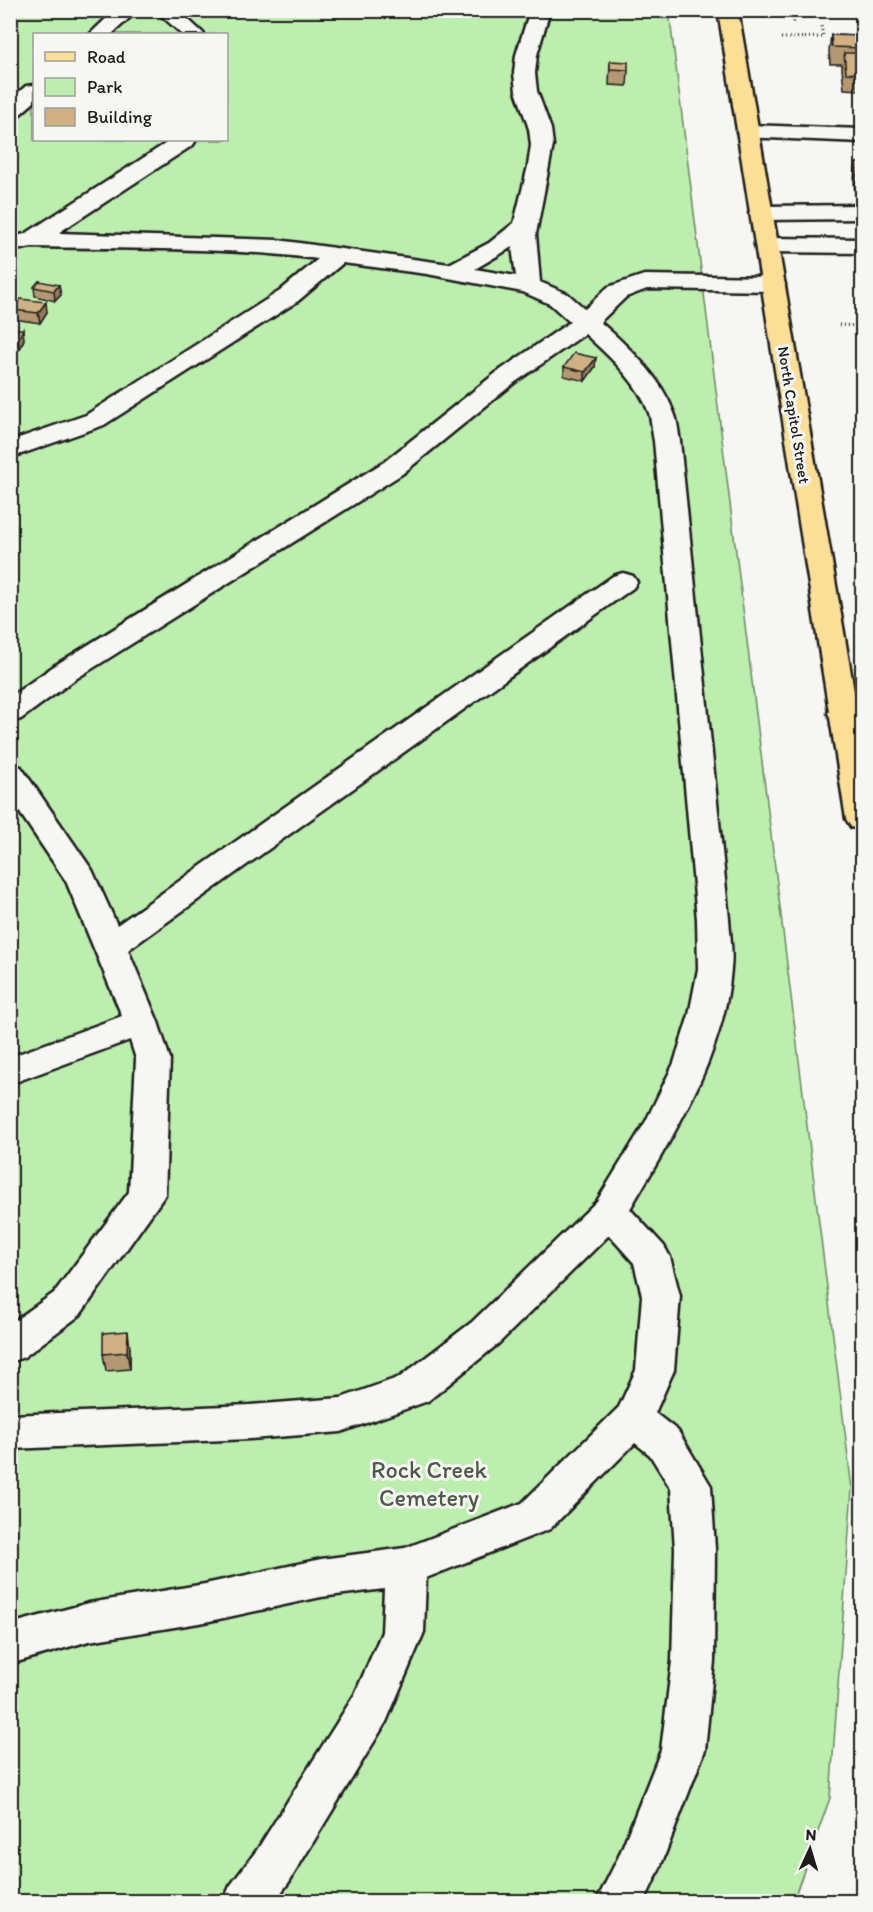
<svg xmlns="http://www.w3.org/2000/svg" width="873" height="1912" font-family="Itim,sans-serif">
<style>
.green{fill:#bceeae;stroke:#6c8565;stroke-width:1.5;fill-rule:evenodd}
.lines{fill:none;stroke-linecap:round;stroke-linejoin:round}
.minor-casing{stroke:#1c1c1c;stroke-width:5}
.major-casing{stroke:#1c1c1c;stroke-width:5}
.path{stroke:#1c1c1c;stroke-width:3;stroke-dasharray:1 3;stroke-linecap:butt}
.minor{fill:#f6f6f2;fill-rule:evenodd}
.major{fill:#fbdf96;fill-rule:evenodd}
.wall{fill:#b39872;stroke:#1c1c1c;stroke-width:1.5}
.shaded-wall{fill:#927c5c;stroke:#1c1c1c;stroke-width:1.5}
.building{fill:#d0b184;stroke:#1c1c1c;stroke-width:1.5}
.labels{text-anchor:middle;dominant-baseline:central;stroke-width:6;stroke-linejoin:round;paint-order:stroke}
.far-street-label{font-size:16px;fill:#1c1c1c;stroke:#f6f6f2}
.near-park-label{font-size:24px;fill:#4c5b48;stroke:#f6f6f2}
</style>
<rect width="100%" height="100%" fill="#f6f6f2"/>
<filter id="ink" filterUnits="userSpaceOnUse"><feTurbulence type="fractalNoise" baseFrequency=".0167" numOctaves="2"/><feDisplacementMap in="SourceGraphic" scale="12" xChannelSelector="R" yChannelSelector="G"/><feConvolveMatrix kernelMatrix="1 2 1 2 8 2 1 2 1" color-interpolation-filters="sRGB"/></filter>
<g filter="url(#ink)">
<path class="green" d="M11 11H669L852 1489 830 1798 793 1901H11ZM34 34H226V140H34Z"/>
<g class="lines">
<g class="minor-casing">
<g id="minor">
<path d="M115 10H138L112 34H90Z"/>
<path d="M155 10H178L204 34H182Z"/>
<path d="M530 10H550L537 55 535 73 537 91 551 129 553 145 536 234 540 282 568 294 585 309 608 287 644 275 773 277 782 279 785 284 782 289 773 291 647 289 626 297 600 322C629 347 661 377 674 413 678 422 678 432 680 441L729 919C730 935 733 953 731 969 724 1057 673 1135 630 1209L664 1246 670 1257 680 1296 674 1370 655 1413 678 1431 711 1486 715 1549 714 1661 705 1750 659 1870 644 1902H596L619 1856 661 1750 672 1661 675 1549 671 1489 650 1455 635 1443 550 1529 426 1578 424 1632 386 1722 289 1882 274 1902H223L230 1886 257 1850 355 1694 382 1632 384 1589 321 1597 205 1622 89 1641 10 1664V1624L89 1603 205 1584 321 1559 405 1548 522 1503 619 1407 636 1370 642 1296 634 1263 609 1235 498 1344 428 1401 341 1432 250 1439 10 1449V1415L250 1405 341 1398 400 1377 472 1322 597 1201 646 1121 674 1063 689 1015 698 969 697 919 654 441C652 432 652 422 649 413 638 382 609 356 585 334L514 383 402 474 74 680 21 719 10 722V697L54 666 384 462 496 373 570 322 550 304 523 292 427 274 343 263 298 301 104 425 10 458V441L86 415 280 291 318 259C224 247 127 249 32 247L10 251V237L25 234 171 140H196L193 145 58 233 278 240 449 264 489 243 514 223 528 166 531 145 529 129 516 91 514 73 516 55ZM512 247 516 276 475 269Z"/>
<path d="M34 85V102L18 116 10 117V100L26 86Z"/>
<path d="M748 125 862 129V142L740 137 737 132 740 127Z"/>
<path d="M862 205V219L761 220 753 218 749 213 753 208 761 206Z"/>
<path d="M767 238 862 239V253L767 252 759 250 755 245 759 240Z"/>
<path d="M623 573 633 576 637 582 633 588 128 950 158 1022 170 1059 165 1195 80 1315 24 1357 10 1362V1324L54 1293 129 1192 136 1059 130 1040 10 1084V1057L122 1016 66 881 10 798V764L21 767 92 870 117 925 613 576Z"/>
<path d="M843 703H862V723H843L832 720 828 713 832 706Z"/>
</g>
</g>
<g class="major-casing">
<path id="major" d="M718 10H738L862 738V830L851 827 846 819Z"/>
</g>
<g class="path">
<path d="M794 10 792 16 794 24"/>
<path d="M781 38 823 37 821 25"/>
<path d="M839 325 862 326"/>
</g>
<use href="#minor" class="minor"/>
<use href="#major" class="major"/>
</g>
<g class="wall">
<path d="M831 35 862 36V90L844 89 842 69V64H830L829 51Z"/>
<path d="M610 61 628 70 627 86 609 85Z"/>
<path d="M856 163H862V206L856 205 854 180Z"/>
<path d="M39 281 61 295 55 301 35 296 34 287Z"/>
<path d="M13 310 47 312 40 323 14 319Z"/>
<path d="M10 329 24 339 20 349H10Z"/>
<path d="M564 367H595L585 381 564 376Z"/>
<path d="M130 1348V1369L106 1371 103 1354Z"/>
</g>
<g class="shaded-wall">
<path d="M59 285 61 295 55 301 54 291Z"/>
<path d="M46 302 47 312 40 323 38 313Z"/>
<path d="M23 329 24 339 20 349 18 340Z"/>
<path d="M596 358 595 367 585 381V372Z"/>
<path d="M128 1331 130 1348V1369L127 1352Z"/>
</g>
<g class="building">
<path d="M831 35 862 36V48L832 47Z"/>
<path d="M844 53H862V74L846 73Z"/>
<path d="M610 61 628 62V70L610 69Z"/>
<path d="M856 163H862V189L858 188Z"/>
<path d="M39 281 59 285 54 291 34 287Z"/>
<path d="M20 299 46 302 38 313 13 310Z"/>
<path d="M10 329H23L18 340H10Z"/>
<path d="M574 353 596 358 585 372 564 367Z"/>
<path d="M128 1331 127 1352 103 1354V1333Z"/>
</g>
</g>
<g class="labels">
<g class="far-street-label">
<text transform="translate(794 415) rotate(81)">North Capitol Street</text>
</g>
<g class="near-park-label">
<text x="429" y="1469">Rock Creek<tspan x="429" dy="28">Cemetery</tspan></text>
</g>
</g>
<rect width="873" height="1912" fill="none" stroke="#f6f6f2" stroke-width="36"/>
<rect x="18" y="18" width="837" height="1876" fill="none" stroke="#1c1c1c" stroke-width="2" filter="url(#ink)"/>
<rect x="33" y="33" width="195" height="108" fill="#f6f6f2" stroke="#9f9f9c" stroke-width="1.5"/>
<rect x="45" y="52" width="30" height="9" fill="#fbdf96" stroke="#9f9f9c" stroke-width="1.5"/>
<text x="87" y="63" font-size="18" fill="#1c1c1c">Road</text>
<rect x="45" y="78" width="30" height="18" fill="#bceeae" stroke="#9f9f9c" stroke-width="1.5"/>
<text x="87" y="93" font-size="18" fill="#1c1c1c">Park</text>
<rect x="45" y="108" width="30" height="18" fill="#d0b184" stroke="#9f9f9c" stroke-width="1.5"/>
<text x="87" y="123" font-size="18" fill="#1c1c1c">Building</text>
<g transform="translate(810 1849) rotate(4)" stroke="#f6f6f2" stroke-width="4.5" paint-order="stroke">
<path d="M0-4.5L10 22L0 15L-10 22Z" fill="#1c1c1c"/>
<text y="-9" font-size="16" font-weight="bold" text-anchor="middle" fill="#1c1c1c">N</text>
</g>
</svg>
